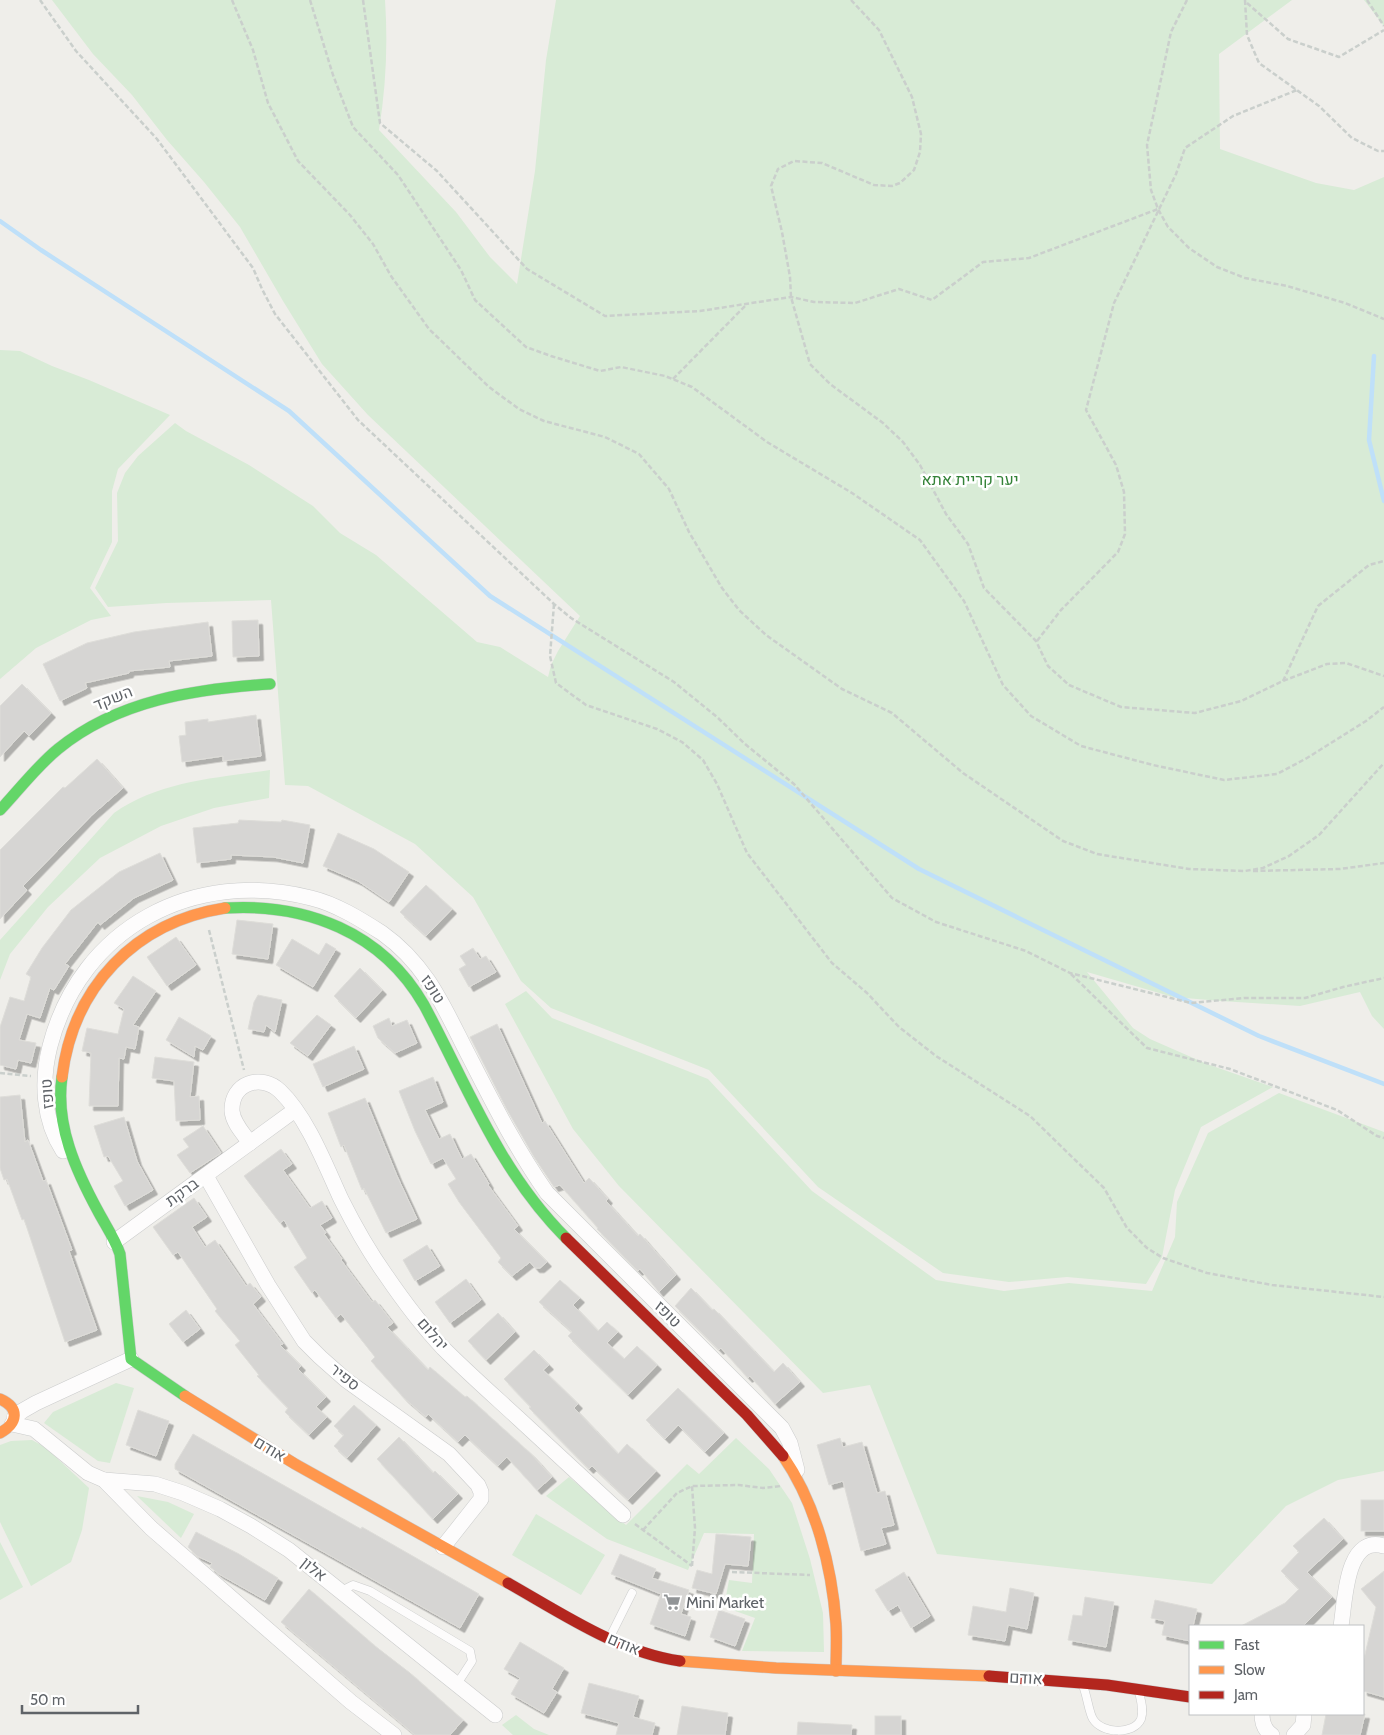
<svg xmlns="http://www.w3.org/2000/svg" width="1384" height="1735" font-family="Cabin,Heebo,sans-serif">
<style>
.green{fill:#d8ebd6}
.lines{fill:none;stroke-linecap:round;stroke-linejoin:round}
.stream{stroke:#bfe0f9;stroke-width:4.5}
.building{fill:#d6d5d3;stroke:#deddd9;filter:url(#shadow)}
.lane-casing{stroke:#cbcccc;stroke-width:9}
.street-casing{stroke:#cbcccc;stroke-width:16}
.fast-casing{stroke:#cacacb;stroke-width:12}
.slow-casing{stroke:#cacacb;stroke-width:12}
.jam-casing{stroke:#cacacb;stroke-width:12}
.path{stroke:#cacfcc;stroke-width:2.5;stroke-dasharray:5 2.5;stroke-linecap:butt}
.lane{stroke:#fdfcfc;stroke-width:8}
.street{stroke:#fdfcfc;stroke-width:15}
.fast{stroke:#63d668;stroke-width:11}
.slow{stroke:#ff974d;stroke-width:11}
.jam{stroke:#b3261e;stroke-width:11}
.labels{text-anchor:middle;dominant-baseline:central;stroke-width:5;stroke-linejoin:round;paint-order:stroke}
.park-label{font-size:16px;fill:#348238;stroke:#fff}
.street-label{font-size:16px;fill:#5f6368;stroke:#fff}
.poi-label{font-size:16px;fill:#5f6368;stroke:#fff;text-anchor:start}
</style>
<defs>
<filter id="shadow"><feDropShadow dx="4.5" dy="4.5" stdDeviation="0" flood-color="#0004"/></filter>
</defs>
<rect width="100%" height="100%" fill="#efeeea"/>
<g class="green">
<path d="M52 0H385C388 44 386 87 379 130L456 212 490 257 517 284 535 171 546 60 556 0H1292L1219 54 1220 149 1316 183 1354 190 1384 177V1029L1372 1016 1360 992 1300 1006 1221 1001 1173 997 1087 972 1133 1028 1150 1039 1207 1064 1273 1087 1201 1127 1175 1190 1162 1257 1146 1284 1067 1277 1009 1282 943 1273 818 1187 709 1070 551 1008 521 981 473 897 415 844 308 786 285 785 271 600 166 603 108 607 95 588 118 541 117 493 125 473 138 456 175 423 186 431 249 465 313 506 340 533 376 555 477 642 500 647 548 677 551 665 558 651 580 616 368 415 322 364 283 301 240 227 204 182 167 140 132 95 93 54Z"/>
<path d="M1364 0H1384V26Z"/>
<path d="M0 350 20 351 52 366 89 380 170 415 118 469 112 491V542L90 588 111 616 91 620 36 648 0 679Z"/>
<path d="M270 770 269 798 214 808 161 826 100 858 48 907 10 954 0 980V940L114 813C159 781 216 778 270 770Z"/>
<path d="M526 991 552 1018 708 1079 812 1191 936 1280 1004 1291 1069 1283 1152 1291 1175 1237 1177 1202 1208 1133 1279 1093 1384 1132V1471L1338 1480 1286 1506 1212 1584 937 1554 870 1385 823 1393 619 1186 573 1129 505 1004Z"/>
<path d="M116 1383 134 1388 110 1463 98 1461 44 1423 53 1412Z"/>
<path d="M736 1438 769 1469 792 1503 810 1559 823 1613 824 1652 742 1651 755 1618 724 1607 729 1580 752 1583 754 1534 704 1533 688 1570 607 1539 546 1496 569 1477 626 1525 687 1464 699 1474Z"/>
<path d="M32 1440 45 1447 89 1488 82 1530 71 1562 31 1586 0 1522V1445L11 1441Z"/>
<path d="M137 1496 168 1502 194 1514 181 1538Z"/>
<path d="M536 1514 605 1555 581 1595 512 1555Z"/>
<path d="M0 1542 23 1587 0 1600Z"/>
<path d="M516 1715 534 1729 549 1735H513L502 1725Z"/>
</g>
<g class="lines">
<g class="stream">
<path d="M0 221 41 250 289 411 490 596 919 869 1259 1036 1384 1084"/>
<path d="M1374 356 1369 440 1384 501"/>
</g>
</g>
<g class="building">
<path d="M258 620 259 656 233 657 232 621Z"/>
<path d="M208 622 212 656 169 661 170 667 129 671V673L85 683 87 688 60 701 43 664 87 643 134 632Z"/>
<path d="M22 684 51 713 29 736 24 731 0 757V706Z"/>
<path d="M256 715 261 756 223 761V756L182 762 179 736 186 735 185 722 208 719V722Z"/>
<path d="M97 759 123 788 92 815 23 886 27 890 0 919V850L63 787 65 788Z"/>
<path d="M239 820 281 822 282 820 310 825 303 863 273 857 231 855V859L197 863 193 828 238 823Z"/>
<path d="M338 833 374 849 409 872 389 902 358 881 323 866Z"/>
<path d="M160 853 173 880 134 898 100 925 98 922 65 964 69 966 54 990 50 988 40 1018 27 1014 19 1040 36 1043 31 1063 18 1060 16 1069 0 1065V1027L10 997 24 1001 31 977 26 974 42 948 71 910 119 872Z"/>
<path d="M426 885 452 909 426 936 400 912Z"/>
<path d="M237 920 273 924 268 959 232 954Z"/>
<path d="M176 937 196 965 167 986 147 957Z"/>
<path d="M292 939 319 955 326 943 336 949 313 987 276 965Z"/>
<path d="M473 948 480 959 486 956 496 972 469 987 459 969 466 965 460 956Z"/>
<path d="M360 968 382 990 356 1018 334 996Z"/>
<path d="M133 976 156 991 133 1025 139 1027 135 1049 126 1047 124 1059 119 1058 118 1106H89L91 1053 82 1051 87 1028 118 1034 124 1009 114 1003Z"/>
<path d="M258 995 282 1000 275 1032 266 1025 264 1032 248 1029 254 1002Z"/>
<path d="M317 1015 331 1025 308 1056 290 1043Z"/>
<path d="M179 1017 211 1036 203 1050 195 1046 194 1057 166 1040Z"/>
<path d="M389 1018 392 1026 407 1020 417 1043 395 1053 378 1038 373 1026Z"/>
<path d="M497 1024 542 1123 545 1121 584 1183 589 1178 608 1199 606 1201 638 1236 640 1234 676 1275 659 1292 640 1269 638 1271 597 1229 598 1228 560 1185 554 1187 534 1157 506 1108 470 1037Z"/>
<path d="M354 1046 364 1069 323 1087 313 1064Z"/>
<path d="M155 1057 194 1062 190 1097 199 1096 200 1120 176 1121 174 1081 152 1078Z"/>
<path d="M433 1077 443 1102 425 1110 439 1139 450 1134 462 1159 471 1154 489 1184 488 1185 518 1226 514 1229 547 1262 540 1268H535L530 1262 512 1276 498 1262 501 1258 459 1202 448 1184 456 1179 443 1158 431 1164 415 1131 399 1091Z"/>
<path d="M20 1095 25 1142 28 1140 43 1181 46 1180 72 1250 69 1251 97 1330 65 1342 24 1219 22 1220 7 1179 4 1180 0 1168V1097Z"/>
<path d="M365 1098 397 1176 417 1219 386 1233 364 1188 362 1190 344 1145 341 1147 328 1113Z"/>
<path d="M124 1117 137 1161 153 1190 125 1206 114 1186 123 1181 108 1156 104 1157 94 1126Z"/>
<path d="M203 1126 221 1153 190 1173 177 1155 189 1147 183 1139Z"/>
<path d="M281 1149 292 1164 283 1170 310 1208 322 1201 332 1218 320 1225 326 1233 324 1234 342 1259 341 1260 372 1302 375 1300 393 1323 387 1327 428 1370 430 1367 465 1397 467 1396 531 1454 552 1477 537 1490 507 1457 498 1466 465 1435 458 1442 428 1414 426 1417 404 1398 371 1361 375 1357 341 1314 336 1318 315 1290 312 1293 294 1267 307 1258 284 1220 280 1223 244 1176Z"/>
<path d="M194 1198 207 1217 192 1227 205 1247 215 1240 246 1286 250 1283 261 1297 253 1304 283 1344 280 1345 301 1366 298 1369 326 1397 316 1407 327 1417 309 1435 285 1412 288 1408 257 1376 259 1375 235 1345 240 1341 215 1311 217 1309 178 1252 173 1255 153 1227Z"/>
<path d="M427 1245 440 1266 415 1281 403 1260Z"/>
<path d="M466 1279 481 1300 450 1323 435 1302Z"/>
<path d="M560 1280 580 1298 573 1305 598 1331 607 1322 618 1332 607 1343 624 1359 637 1346 657 1365 628 1395 568 1336 572 1332 539 1302Z"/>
<path d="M691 1288 712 1310 714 1309 774 1372 783 1363 800 1382 775 1404 750 1376 748 1378 721 1348 719 1350 675 1306Z"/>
<path d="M186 1310 200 1329 183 1342 169 1324Z"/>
<path d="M498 1313 515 1332 486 1360 468 1341Z"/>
<path d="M534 1350 549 1365 543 1370 578 1404 574 1408 618 1454 627 1444 656 1471 628 1500 592 1466 589 1469 529 1408 531 1407 504 1379Z"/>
<path d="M678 1388 724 1433 705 1452 678 1425 665 1439 646 1420Z"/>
<path d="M354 1405 376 1425 347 1458 334 1446 344 1435 334 1426Z"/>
<path d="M138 1410 169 1421 156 1456 126 1445Z"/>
<path d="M193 1434 361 1529 362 1527 479 1594 460 1628 175 1469V1464Z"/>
<path d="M399 1437 433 1473 435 1471 458 1494 433 1519 377 1459Z"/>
<path d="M840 1438 843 1447 862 1442 877 1493 885 1491 894 1525 881 1528 886 1544 861 1551 843 1481 829 1485 817 1445Z"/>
<rect x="1361" y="1500" width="23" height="31"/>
<path d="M1324 1518 1343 1539 1307 1572 1332 1597 1303 1626H1241L1285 1603 1299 1589 1281 1571 1299 1552 1293 1546Z"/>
<path d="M196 1532 239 1554 278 1578 265 1600 219 1574 210 1567 212 1563 197 1556 188 1547Z"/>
<path d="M716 1534 751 1537 748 1566 725 1564 716 1594 692 1588 697 1570 712 1574Z"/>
<path d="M620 1554 656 1569 652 1578 689 1590 681 1614 691 1617 685 1636 650 1624 661 1594 611 1574Z"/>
<path d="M1384 1571V1697L1363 1691V1663L1376 1607 1361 1589Z"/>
<path d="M904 1572 930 1616 911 1628 898 1605 888 1611 875 1590Z"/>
<path d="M1010 1588 1034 1593 1027 1629 1008 1625 1005 1641 968 1635 973 1606 1006 1612Z"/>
<path d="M309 1589 375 1646 410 1673 463 1720 450 1735H415L281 1622Z"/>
<path d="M1085 1597 1114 1602 1106 1647 1068 1640 1073 1615 1082 1616Z"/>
<path d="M1155 1600 1197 1609 1193 1626H1190V1641L1162 1635 1165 1621 1151 1618Z"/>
<path d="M719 1610 745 1619 735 1646 710 1637Z"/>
<path d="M520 1642 564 1668 552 1689 557 1692 544 1713 511 1694 520 1678 504 1669Z"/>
<path d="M589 1683 639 1696 633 1717 655 1723 652 1735H616L619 1723 581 1713Z"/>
<path d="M682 1706 728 1713 725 1735H677Z"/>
<path d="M1326 1714H1365L1360 1735H1322Z"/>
<rect x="875" y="1716" width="26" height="19"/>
<path d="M798 1722 852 1725 851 1735H797Z"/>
</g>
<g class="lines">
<g class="lane-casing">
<g id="lane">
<path d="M341 1591 353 1585 370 1591 470 1651 472 1661 457 1684"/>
<path d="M610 1637 632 1593"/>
<path d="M1083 1686C1087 1695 1089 1713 1093 1719 1102 1734 1134 1735 1141 1719 1144 1710 1141 1701 1139 1692"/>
</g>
</g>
<g class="street-casing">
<g id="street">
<path d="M250 1143C243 1133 233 1123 232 1111 231 1083 261 1073 280 1091 307 1117 325 1164 341 1199 354 1225 368 1250 385 1274 402 1299 422 1326 443 1348 467 1372 493 1395 518 1418 553 1450 588 1483 623 1515"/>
<path d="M63 1151C43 1120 41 1081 50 1046 81 927 194 868 311 898 336 904 360 919 382 933 430 967 446 1013 472 1062 495 1107 518 1152 547 1193L782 1428 790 1443 797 1470"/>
<path d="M206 1176 268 1285 304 1341 320 1357 346 1380 449 1454 478 1485 481 1492V1499L443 1547"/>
<path d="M114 1242 295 1110"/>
<path d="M14 1418 22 1411 36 1403 131 1359"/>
<path d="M12 1424 34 1429 88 1473 104 1480 151 1528 351 1702 394 1735"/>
<path d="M104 1480 155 1484 183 1493 220 1509 251 1526 289 1550 495 1715"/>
<path d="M1341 1626C1345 1604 1345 1534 1384 1546"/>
<path d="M1262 1714C1262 1723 1264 1730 1272 1735"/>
<path d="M1294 1735 1303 1725 1304 1714"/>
</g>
</g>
<g class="fast-casing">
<g id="fast">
<path d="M0 810C19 790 36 767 58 749 118 700 195 689 270 684"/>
<path d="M225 908C306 903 382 932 424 1005 468 1087 499 1171 566 1238"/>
<path d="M62 1077C55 1125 76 1171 99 1213 106 1226 115 1239 120 1254L131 1359 185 1396"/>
</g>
</g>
<g class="slow-casing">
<g id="slow">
<path d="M62 1077C73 987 135 922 225 908"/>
<path d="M185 1396 295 1464 508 1583"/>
<path d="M0 1399C20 1408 18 1423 0 1433"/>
<path d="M783 1456C816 1504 832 1567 836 1624 837 1640 836 1656 836 1671"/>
<path d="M680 1661 776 1668 989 1676"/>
</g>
</g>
<g class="jam-casing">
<g id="jam">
<path d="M566 1238 747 1415 783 1456"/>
<path d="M508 1583C561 1613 620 1653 680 1661"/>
<path d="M989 1676 1107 1685 1190 1697"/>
</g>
</g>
<g class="path">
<path d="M40 0 76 51 157 139 253 268 262 289 275 314 358 420 554 604 571 618 674 682 717 717 745 744 794 784 892 898 936 922 1026 951 1070 973 1191 1003 1244 998H1305L1343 987 1384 978"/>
<path d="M232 0 253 50 268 103 298 161 350 215 373 244 391 276 429 329 489 387 519 409 544 421 605 437 639 454 669 489 689 532 722 588 739 610 766 635 842 689 892 713 963 773 1063 841 1097 854 1189 869 1245 871 1263 868 1289 856 1319 835 1384 763"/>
<path d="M310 0 333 75 353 127 398 175 461 270 475 300 526 347 551 356 600 371 621 367 665 376 692 387 767 442 852 493 920 540 964 601 1003 685 1031 716 1081 746 1153 765 1224 780 1277 774 1307 758 1366 721 1384 707"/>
<path d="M363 0 380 123 437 171 527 269 605 316 700 311 791 297 814 302 855 303 899 289 932 300 983 262 1029 258 1158 209"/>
<path d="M851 0 879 30 912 97 921 134 920 152 914 170 900 183 892 186 874 185 822 163 794 161 778 169 771 186 782 232 790 277 791 297 810 364 830 384 883 423 903 442 920 465 946 514 968 544 984 588 1036 641 1048 666 1069 685 1121 707 1195 713 1241 701 1283 681 1327 664 1346 663 1384 676"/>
<path d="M1187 0 1171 32 1147 145 1151 190 1158 209 1168 227 1189 248 1217 267 1245 278 1287 286 1345 303 1384 319"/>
<path d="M1245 0 1247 35 1259 63 1319 106 1352 138 1378 151H1384"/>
<path d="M1367 0 1384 26"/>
<path d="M1247 3 1288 39 1339 57 1384 30"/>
<path d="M673 379 746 305"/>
<path d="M554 604 550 656 556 683 586 705 657 729 682 742 703 760 717 784 747 853 832 963 867 993 899 1027 936 1056 1030 1116 1104 1188 1127 1228 1147 1248 1163 1258 1207 1273 1272 1285 1384 1297"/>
<path d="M1037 641 1061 610 1118 552 1125 534 1124 492 1116 465 1086 410 1114 303 1176 174 1185 148 1233 116 1297 90"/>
<path d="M1283 681 1318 606 1369 565 1384 561"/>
<path d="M1253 871 1340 869 1384 863"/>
<path d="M209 930 244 1070"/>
<path d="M1071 974 1147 1048 1230 1069 1337 1110 1377 1136 1384 1138"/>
<path d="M0 1073 31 1076"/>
<path d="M635 1524 692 1566"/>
<path d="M643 1530 677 1493 692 1486 739 1485 763 1488 781 1486"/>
<path d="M692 1566 695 1528 692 1486"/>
<path d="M732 1572 810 1575"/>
</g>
<use href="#lane" class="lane"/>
<use href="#street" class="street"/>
<use href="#fast" class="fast"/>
<use href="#slow" class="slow"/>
<use href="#jam" class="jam"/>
</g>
<defs>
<g id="supermarket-bare" transform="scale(1.35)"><path d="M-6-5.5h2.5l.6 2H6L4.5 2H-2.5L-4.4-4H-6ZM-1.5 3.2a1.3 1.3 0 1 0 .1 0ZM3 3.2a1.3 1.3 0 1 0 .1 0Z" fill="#919496" stroke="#fff" stroke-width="2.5" paint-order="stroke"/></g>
</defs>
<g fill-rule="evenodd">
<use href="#supermarket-bare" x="672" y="1602"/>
</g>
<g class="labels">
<g class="park-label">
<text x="970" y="479">יער קריית אתא</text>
</g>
<g class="street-label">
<text transform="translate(113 698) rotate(-22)">השקד</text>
<text transform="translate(433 989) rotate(57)">טופז</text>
<text transform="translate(47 1094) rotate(-94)">טופז</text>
<text transform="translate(182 1192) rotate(-36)">ברקת</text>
<text transform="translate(668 1314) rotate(45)">טופז</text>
<text transform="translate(433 1334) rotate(49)">יהלום</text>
<text transform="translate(345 1377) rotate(38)">ספיר</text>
<text transform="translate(270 1449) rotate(31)">אודם</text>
<text transform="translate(314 1569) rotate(39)">אלון</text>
<text transform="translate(624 1644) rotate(23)">אודם</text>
<text transform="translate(1026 1678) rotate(3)">אודם</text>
</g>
<g class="poi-label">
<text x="686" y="1602">Mini Market</text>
</g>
</g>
<rect x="1189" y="1625" width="175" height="90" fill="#ffffff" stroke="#bfc1c3"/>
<rect x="1199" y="1641" width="25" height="8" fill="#63d668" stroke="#bfc1c3"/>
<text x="1234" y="1650" font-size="15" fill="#5f6368">Fast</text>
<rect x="1199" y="1666" width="25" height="8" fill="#ff974d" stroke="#bfc1c3"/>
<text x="1234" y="1675" font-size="15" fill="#5f6368">Slow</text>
<rect x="1199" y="1691" width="25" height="8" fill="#b3261e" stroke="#bfc1c3"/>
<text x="1234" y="1700" font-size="15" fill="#5f6368">Jam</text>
<path d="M22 1705v8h116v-8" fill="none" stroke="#5f6368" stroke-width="2.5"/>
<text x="30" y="1705" font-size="15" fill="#5f6368" stroke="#ffffff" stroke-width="4" paint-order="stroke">50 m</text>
</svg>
